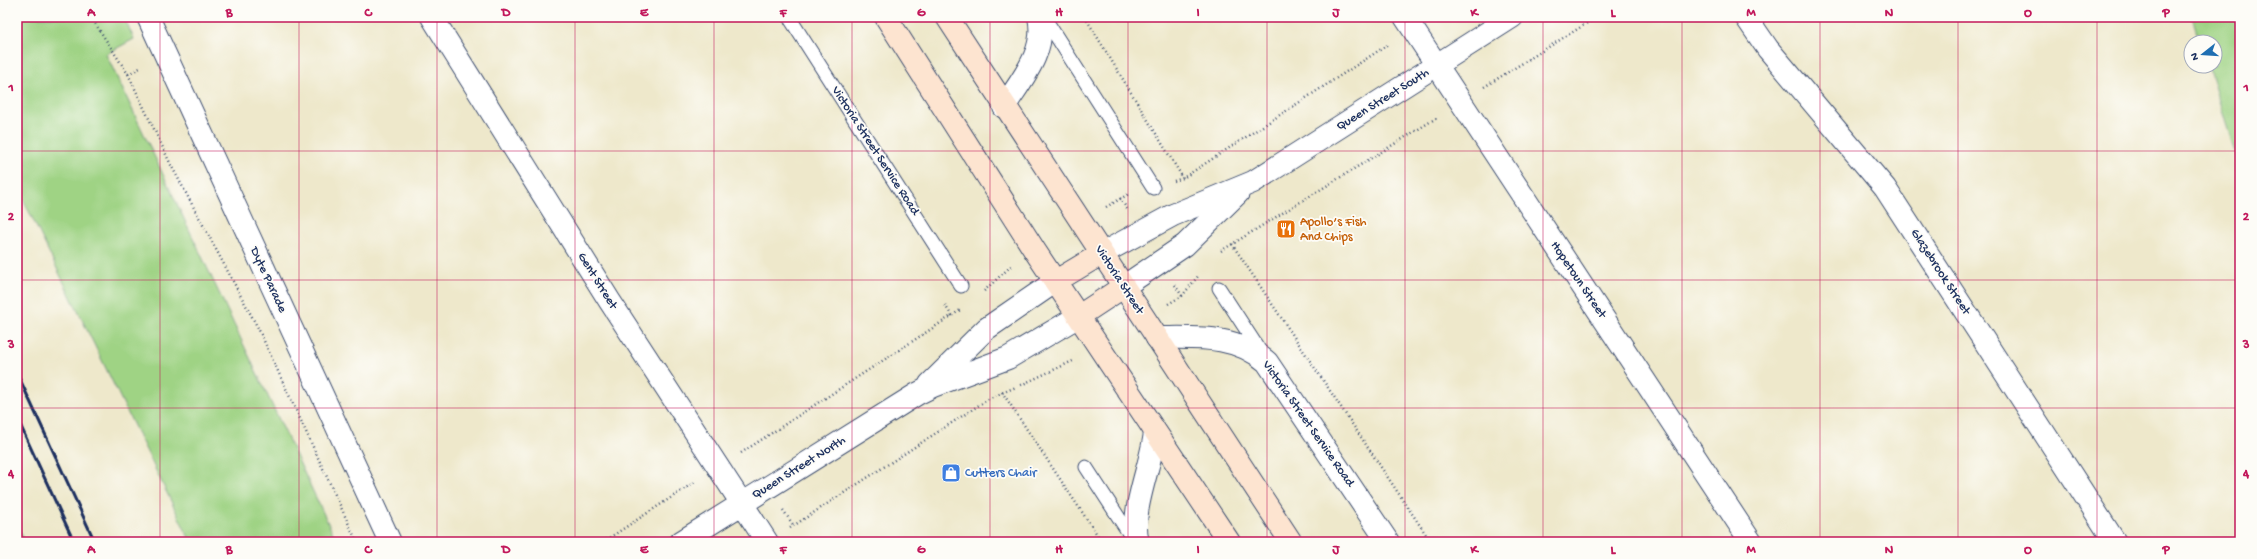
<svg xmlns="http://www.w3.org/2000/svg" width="2257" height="559" font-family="'Gochi Hand',sans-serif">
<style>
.green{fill:#9fd384;stroke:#5d8171}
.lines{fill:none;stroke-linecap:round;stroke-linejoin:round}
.lane-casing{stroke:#3b4b6e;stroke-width:15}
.street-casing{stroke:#3b4b6e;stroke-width:24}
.secondary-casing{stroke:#3b4b6e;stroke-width:24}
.path{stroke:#3b4b6e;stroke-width:2.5;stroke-dasharray:1 3;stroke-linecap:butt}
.lane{stroke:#fff;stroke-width:13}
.street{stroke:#fff;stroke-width:22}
.secondary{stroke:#fde4d0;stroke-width:22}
.rail{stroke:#1b2f5e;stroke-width:3}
.grid{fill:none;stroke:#c2185b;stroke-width:1;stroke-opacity:0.55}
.labels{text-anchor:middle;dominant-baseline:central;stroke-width:3.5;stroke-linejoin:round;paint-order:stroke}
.street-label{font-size:13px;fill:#1b2f5e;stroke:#fdfcf7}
.food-label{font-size:13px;fill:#c56008;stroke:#fdfcf7;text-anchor:start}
.shop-label{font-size:13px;fill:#366cbe;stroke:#fdfcf7;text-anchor:start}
.neatline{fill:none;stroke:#c2185b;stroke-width:1.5}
.grid-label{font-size:13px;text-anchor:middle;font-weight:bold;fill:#c2185b}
</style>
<rect width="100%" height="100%" fill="#fdfcf7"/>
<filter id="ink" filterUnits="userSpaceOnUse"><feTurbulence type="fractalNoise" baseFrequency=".025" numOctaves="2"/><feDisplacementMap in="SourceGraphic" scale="8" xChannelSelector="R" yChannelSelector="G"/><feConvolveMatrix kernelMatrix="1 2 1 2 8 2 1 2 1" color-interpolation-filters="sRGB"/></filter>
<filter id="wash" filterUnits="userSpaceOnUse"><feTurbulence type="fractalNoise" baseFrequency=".012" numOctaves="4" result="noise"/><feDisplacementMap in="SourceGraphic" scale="16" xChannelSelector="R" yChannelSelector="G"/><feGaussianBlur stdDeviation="0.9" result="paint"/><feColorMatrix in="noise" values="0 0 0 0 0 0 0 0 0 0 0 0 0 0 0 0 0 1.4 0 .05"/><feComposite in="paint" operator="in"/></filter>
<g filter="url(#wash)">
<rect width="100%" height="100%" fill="#eee8cb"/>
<g class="green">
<path d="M17 17H124L134 39 106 54 337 542H191L17 187Z"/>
<path d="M2192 17H2240V168L2208 66H2215V42H2200Z"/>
<path d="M17 525 25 542H17Z"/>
</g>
</g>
<g filter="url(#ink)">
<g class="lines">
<g class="lane-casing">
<g id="lane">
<path d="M789 17 961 286"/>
<path d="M1044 17 1153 188"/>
<path d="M1219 288 1262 354"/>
<path d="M1086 467 1134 541"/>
</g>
</g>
<g class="street-casing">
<g id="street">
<path d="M148 17 390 542"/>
<path d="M432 17 609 300 767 542"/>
<path d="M1405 17 1751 542"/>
<path d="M1746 17 1768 49 1885 188 2115 542"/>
<path d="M1004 107C1021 80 1047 51 1039 17"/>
<path d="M1101 254 1173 215 1253 182 1512 17"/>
<path d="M1123 287 1185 245 1238 193"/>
<path d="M1157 338C1197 338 1235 334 1267 362L1388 542"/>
<path d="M930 384 986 329 1056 281"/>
<path d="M681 542 917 394 933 386 1008 358 1079 316"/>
<path d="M1138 542C1129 513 1152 464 1155 432"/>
</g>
</g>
<g class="secondary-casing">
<g id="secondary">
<path d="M886 17 1035 251 1229 542"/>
<path d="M947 17 1291 542"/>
<path d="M1056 281 1101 254"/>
<path d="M1079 316 1123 287"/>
</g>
</g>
<g class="path">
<path d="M91 17 128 74 171 165 258 328 357 542"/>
<path d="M1085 17 1183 178"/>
<path d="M128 74 142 67"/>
<path d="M1484 87 1597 17"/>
<path d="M1174 181 1183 178 1389 44"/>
<path d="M1120 198 1127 209"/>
<path d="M1106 207 1129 194"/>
<path d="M1232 244 1431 542"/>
<path d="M1221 251 1438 117"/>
<path d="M1175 285 1182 296"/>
<path d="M984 291 1011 266"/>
<path d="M1168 304 1182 296 1199 275"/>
<path d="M945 305 953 318"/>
<path d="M1021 385 1075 360"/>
<path d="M1002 392 1102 542"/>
<path d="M741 453 962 309"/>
<path d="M783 510 794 526"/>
<path d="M790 528 990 398 1016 387"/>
<path d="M603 542 695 482"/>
</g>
<use href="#lane" class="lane"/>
<use href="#street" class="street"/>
<use href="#secondary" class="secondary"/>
<g class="rail">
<path d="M17 373 95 542"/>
<path d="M17 418 74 542"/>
</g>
</g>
</g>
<path class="grid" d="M160 17V542M299 17V542M437 17V542M575 17V542M714 17V542M852 17V542M990 17V542M1128 17V542M1267 17V542M1405 17V542M1543 17V542M1682 17V542M1820 17V542M1958 17V542M2097 17V542M17 151H2240M17 280H2240M17 408H2240"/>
<defs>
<g id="restaurant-square" transform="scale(1)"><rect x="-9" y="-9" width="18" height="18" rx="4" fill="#e8710a" stroke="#fdfcf7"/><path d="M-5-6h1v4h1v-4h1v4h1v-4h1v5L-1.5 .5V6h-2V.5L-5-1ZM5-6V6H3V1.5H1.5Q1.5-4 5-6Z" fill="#fff"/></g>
<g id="shop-square" transform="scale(1)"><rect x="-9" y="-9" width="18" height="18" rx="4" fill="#3f7fe0" stroke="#fdfcf7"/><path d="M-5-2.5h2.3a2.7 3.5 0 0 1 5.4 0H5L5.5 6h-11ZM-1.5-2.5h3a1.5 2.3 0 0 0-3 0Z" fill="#fff"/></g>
</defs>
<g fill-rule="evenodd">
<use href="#restaurant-square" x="1286" y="229"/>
<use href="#shop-square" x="951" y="473"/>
</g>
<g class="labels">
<g class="street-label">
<text transform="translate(1383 100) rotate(-32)">Queen Street South</text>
<text transform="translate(875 151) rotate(57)">Victoria Street Service Road</text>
<text transform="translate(1940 272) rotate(57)">Glazebrook Street</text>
<text transform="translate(268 280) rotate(65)">Dyte Parade</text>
<text transform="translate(1119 280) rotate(57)">Victoria Street</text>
<text transform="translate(1578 280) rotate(56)">Hopetoun Street</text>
<text transform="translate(597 281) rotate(58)">Gent Street</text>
<text transform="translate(1308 424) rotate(55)">Victoria Street Service Road</text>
<text transform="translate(799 468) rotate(-32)">Queen Street North</text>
</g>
<g class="food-label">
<text x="1300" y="222">Apollo’s Fish<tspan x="1300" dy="15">And Chips</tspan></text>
</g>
<g class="shop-label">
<text x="965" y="473">Cutters Chair</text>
</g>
</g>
<rect width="2257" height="559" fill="none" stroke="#fdfcf7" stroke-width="44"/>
<g transform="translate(2203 54) rotate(253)"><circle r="19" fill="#fdfcf7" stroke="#a3aaba"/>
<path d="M0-3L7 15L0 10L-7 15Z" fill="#1f6fb2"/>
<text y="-6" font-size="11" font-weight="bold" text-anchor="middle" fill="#1b2f5e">N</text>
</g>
<rect x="22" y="22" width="2213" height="515" class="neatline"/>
<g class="grid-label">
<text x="91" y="16">A</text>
<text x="229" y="16">B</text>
<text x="368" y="16">C</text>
<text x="506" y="16">D</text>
<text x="644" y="16">E</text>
<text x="783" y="16">F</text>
<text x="921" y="16">G</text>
<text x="1059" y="16">H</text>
<text x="1198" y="16">I</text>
<text x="1336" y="16">J</text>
<text x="1474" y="16">K</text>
<text x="1613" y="16">L</text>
<text x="1751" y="16">M</text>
<text x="1889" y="16">N</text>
<text x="2028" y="16">O</text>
<text x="2166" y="16">P</text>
<text x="11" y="91">1</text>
<text x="2246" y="91">1</text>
<text x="11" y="220">2</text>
<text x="2246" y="220">2</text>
<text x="11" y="348">3</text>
<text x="2246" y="348">3</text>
<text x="11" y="477">4</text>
<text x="2246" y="477">4</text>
<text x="91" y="553">A</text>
<text x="229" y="553">B</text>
<text x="368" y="553">C</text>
<text x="506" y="553">D</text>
<text x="644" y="553">E</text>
<text x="783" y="553">F</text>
<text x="921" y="553">G</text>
<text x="1059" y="553">H</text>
<text x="1198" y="553">I</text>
<text x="1336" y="553">J</text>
<text x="1474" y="553">K</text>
<text x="1613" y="553">L</text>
<text x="1751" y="553">M</text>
<text x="1889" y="553">N</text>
<text x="2028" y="553">O</text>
<text x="2166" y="553">P</text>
</g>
</svg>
